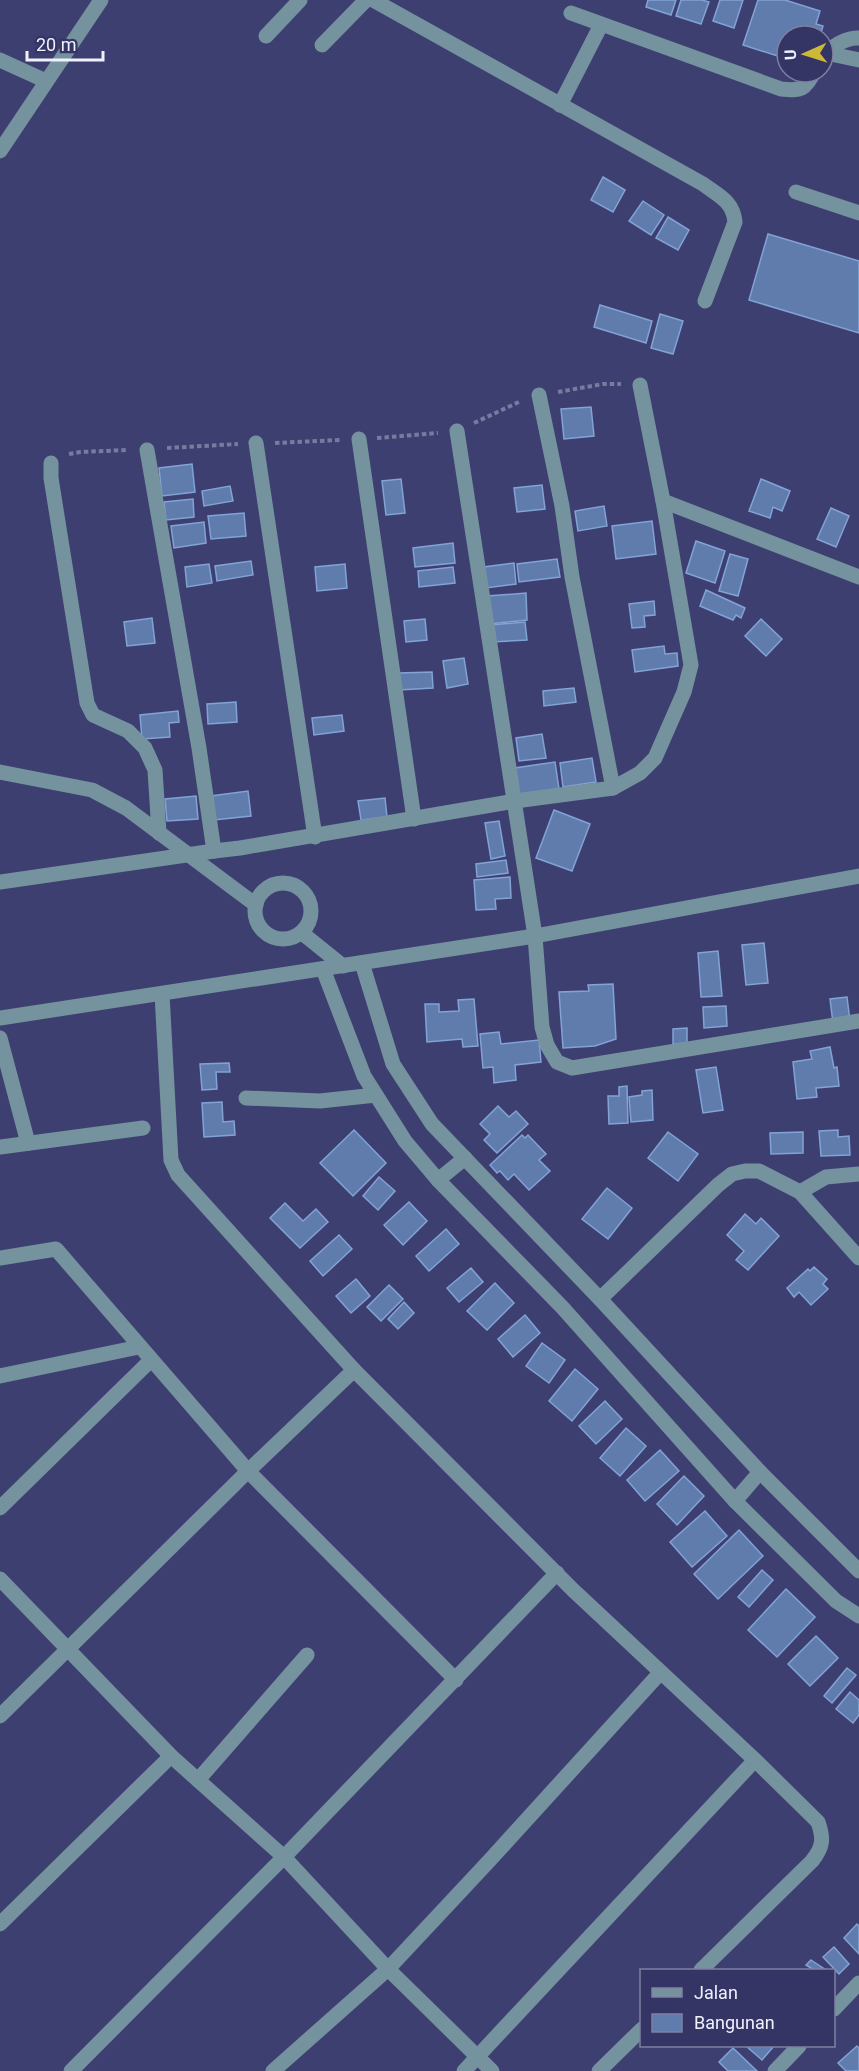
<svg xmlns="http://www.w3.org/2000/svg" width="859" height="2071" font-family="Roboto,sans-serif">
<style>
.building{fill:#5f7cad;stroke:#83a2d5;stroke-width:1.5}
.lines{fill:none;stroke-linecap:round;stroke-linejoin:round}
.path{stroke:#797a9f;stroke-width:4;stroke-dasharray:4.5 3;stroke-linecap:butt}
.minor{stroke:#75939e;stroke-width:15}
</style>
<rect width="100%" height="100%" fill="#3e3f71"/>
<g class="building">
<path d="M648 0H676L671 15 646 7Z"/>
<path d="M681 0H702L709 2 701 24 676 16Z"/>
<path d="M720 0H743L734 28 713 21Z"/>
<path d="M758 0H785L820 11 816 24 823 26 820 36H787V59L743 45Z"/>
<path d="M603 177 625 190 613 212 591 200Z"/>
<path d="M643 201 664 215 651 235 629 221Z"/>
<path d="M668 217 689 230 678 250 656 238Z"/>
<path d="M768 234 859 261V333L749 300Z"/>
<path d="M600 305 652 321 646 343 594 327Z"/>
<path d="M660 314 683 321 673 354 651 348Z"/>
<path d="M591 407 594 436 564 439 561 409Z"/>
<path d="M192 464 195 492 162 496 159 468Z"/>
<path d="M401 479 405 513 386 515 382 481Z"/>
<path d="M761 479 790 491 782 511 773 507 770 518 749 511Z"/>
<path d="M542 485 545 509 517 512 514 488Z"/>
<path d="M230 486 233 501 204 506 202 491Z"/>
<path d="M193 499 194 517 166 520 164 502Z"/>
<path d="M604 506 607 526 578 531 575 511Z"/>
<path d="M831 508 849 516 836 547 817 539Z"/>
<path d="M244 513 246 536 211 539 208 516Z"/>
<path d="M652 521 656 554 616 559 612 526Z"/>
<path d="M204 522 206 543 174 548 171 526Z"/>
<path d="M696 541 725 551 715 583 686 573Z"/>
<path d="M453 543 455 563 415 567 413 548Z"/>
<path d="M730 554 748 559 738 596 719 591Z"/>
<path d="M557 559 560 577 519 582 517 564Z"/>
<path d="M251 561 253 575 217 581 215 566Z"/>
<path d="M514 563 516 584 486 588 484 567Z"/>
<path d="M209 564 212 583 187 587 185 567Z"/>
<path d="M345 564 347 588 317 591 315 567Z"/>
<path d="M453 567 455 583 419 587 418 571Z"/>
<path d="M706 590 745 608 741 618 736 615 733 620 700 606Z"/>
<path d="M526 593 527 620 489 624 487 596Z"/>
<path d="M654 601 655 615 644 616 645 627 632 628 629 604Z"/>
<path d="M152 618 155 643 127 646 124 622Z"/>
<path d="M425 619 427 640 406 642 404 621Z"/>
<path d="M761 619 782 639 766 656 745 636Z"/>
<path d="M525 622 527 640 492 642 490 625Z"/>
<path d="M664 646 665 654 677 653 678 666 635 672 632 650Z"/>
<path d="M464 658 468 684 447 688 443 661Z"/>
<path d="M432 672 433 688 399 690V673Z"/>
<path d="M574 688 576 702 544 706 543 691Z"/>
<path d="M236 702 237 722 208 724 207 704Z"/>
<path d="M178 711 179 722 169 723 170 737 142 739 140 715Z"/>
<path d="M342 715 344 731 314 735 312 718Z"/>
<path d="M542 734 546 758 519 761 516 738Z"/>
<path d="M592 758 596 782 563 787 560 763Z"/>
<path d="M555 762 559 789 519 795 515 768Z"/>
<path d="M248 791 251 816 214 820 211 796Z"/>
<path d="M196 796 198 819 167 821 165 799Z"/>
<path d="M385 798 387 817 361 820 358 801Z"/>
<path d="M554 810 590 824 572 871 536 858Z"/>
<path d="M499 821 505 856 491 859 485 823Z"/>
<path d="M506 860 508 873 477 877 476 864Z"/>
<path d="M510 877 511 898 495 899 496 909 476 910 474 880Z"/>
<path d="M764 943 768 983 746 985 742 945Z"/>
<path d="M718 951 722 996 701 997 698 953Z"/>
<path d="M613 984 616 1039 595 1046 563 1048 559 992 589 991 588 985Z"/>
<path d="M847 997 850 1021 833 1023 830 999Z"/>
<path d="M474 999 478 1046 463 1047 462 1039 427 1042 425 1004H439V1012L459 1011 458 1000Z"/>
<path d="M726 1006 727 1026 704 1028 703 1007Z"/>
<path d="M687 1028V1043L673 1044V1029Z"/>
<path d="M499 1032 501 1044 539 1040 541 1062 515 1065 516 1080 494 1083 493 1067 483 1068 480 1034Z"/>
<path d="M830 1047 834 1068 837 1067 839 1086 816 1088 817 1097 797 1099 793 1062 812 1059 810 1051Z"/>
<path d="M229 1063 230 1072H216L217 1089 202 1090 200 1064Z"/>
<path d="M716 1067 723 1110 703 1113 696 1070Z"/>
<path d="M627 1086 628 1123 609 1124 608 1096H619V1087Z"/>
<path d="M652 1090 653 1120 631 1122 629 1097 642 1095V1091Z"/>
<path d="M222 1102 223 1122 234 1121 235 1135 204 1137 202 1103Z"/>
<path d="M498 1106 509 1117 516 1111 528 1124 497 1153 484 1140 490 1134 480 1124Z"/>
<path d="M354 1130 386 1163 353 1196 320 1163Z"/>
<path d="M838 1130V1137L849 1136 850 1155 821 1156 819 1131Z"/>
<path d="M668 1132 698 1154 678 1181 648 1158Z"/>
<path d="M803 1132V1153L771 1154 770 1133Z"/>
<path d="M522 1135 525 1138 528 1135 546 1154 539 1160 550 1171 529 1190 514 1174 508 1180 500 1171 497 1173 490 1165Z"/>
<path d="M379 1177 395 1191 378 1210 363 1196Z"/>
<path d="M607 1188 632 1208 608 1239 582 1219Z"/>
<path d="M409 1202 427 1221 403 1245 384 1225Z"/>
<path d="M285 1203 303 1221 316 1209 328 1222 300 1248 270 1218Z"/>
<path d="M745 1214 756 1224 761 1218 779 1236 748 1270 736 1260 744 1251 727 1235Z"/>
<path d="M446 1229 459 1244 429 1271 416 1256Z"/>
<path d="M339 1235 352 1249 323 1276 310 1261Z"/>
<path d="M814 1267 827 1279 823 1284 828 1289 811 1305 799 1292 794 1297 787 1288 808 1269 810 1271Z"/>
<path d="M471 1268 483 1282 459 1302 447 1288Z"/>
<path d="M356 1279 370 1296 351 1313 336 1296Z"/>
<path d="M495 1283 514 1303 487 1330 467 1311Z"/>
<path d="M389 1285 403 1299 381 1321 367 1307Z"/>
<path d="M404 1302 414 1313 398 1329 388 1319Z"/>
<path d="M525 1315 540 1333 513 1357 498 1339Z"/>
<path d="M542 1343 565 1360 549 1383 526 1366Z"/>
<path d="M575 1369 598 1389 572 1421 549 1401Z"/>
<path d="M605 1401 622 1419 596 1444 579 1426Z"/>
<path d="M626 1428 646 1446 620 1476 600 1458Z"/>
<path d="M660 1450 679 1471 645 1501 627 1480Z"/>
<path d="M684 1476 704 1496 677 1525 657 1504Z"/>
<path d="M705 1511 727 1536 692 1567 670 1542Z"/>
<path d="M739 1530 763 1556 718 1599 694 1574Z"/>
<path d="M762 1570 773 1580 749 1607 738 1597Z"/>
<path d="M786 1589 815 1617 777 1657 748 1630Z"/>
<path d="M816 1636 838 1658 810 1686 788 1664Z"/>
<path d="M847 1668 856 1675 832 1703 824 1696Z"/>
<path d="M850 1692 859 1700V1715L853 1723 836 1709Z"/>
<path d="M857 1924 859 1926V1954L844 1938Z"/>
<path d="M834 1947 849 1964 839 1974 823 1957Z"/>
<path d="M811 1960 826 1970H814L806 1965Z"/>
<path d="M746 2046H774L762 2060Z"/>
<path d="M857 2046 859 2048V2071H846L838 2063Z"/>
<path d="M733 2048 757 2071H728L719 2062Z"/>
</g>
<g class="lines">
<g class="path">
<path d="M558 392 603 384H621"/>
<path d="M474 423 521 401"/>
<path d="M377 438 438 433"/>
<path d="M275 443 340 440"/>
<path d="M167 448 238 444"/>
<path d="M69 454 80 452 127 450"/>
</g>
<g class="minor">
<path d="M373 0 703 184C719 196 733 201 735 222L705 301"/>
<path d="M571 13 781 89C802 91 804 90 814 72"/>
<path d="M266 36 300 0"/>
<path d="M322 45 366 0"/>
<path d="M826 53 859 60"/>
<path d="M823 58C830 47 846 37 859 38"/>
<path d="M0 60 46 81"/>
<path d="M560 105 601 25"/>
<path d="M0 151 101 0"/>
<path d="M796 192 859 213"/>
<path d="M457 431 535 936 542 1027 547 1045 557 1062 572 1068 859 1021"/>
<path d="M359 439 414 819"/>
<path d="M256 443 315 837"/>
<path d="M147 450 199 748 214 851 240 848 515 801 613 788 572 577 562 506 539 395"/>
<path d="M51 463V478L87 703 93 715 128 731 145 748 155 770 159 833"/>
<path d="M663 501 859 577"/>
<path d="M0 772 92 790 126 808 256 905"/>
<path d="M613 788 640 773 655 758 684 692 691 665 663 501 640 385"/>
<path d="M0 882 214 851"/>
<circle cx="283" cy="911" r="28"/>
<path d="M302 933 343 966"/>
<path d="M362 963 393 1064 432 1124 600 1299 760 1472 859 1571"/>
<path d="M323 969 364 1076 405 1141 438 1180 562 1307 735 1501 836 1601 859 1616"/>
<path d="M162 994 171 1160 178 1175 354 1370 573 1590 755 1760 818 1822C824 1839 823 1847 812 1861L701 1970"/>
<path d="M0 1018 535 936 859 876"/>
<path d="M0 1038 28 1143"/>
<path d="M246 1098 320 1101 376 1095"/>
<path d="M0 1147 143 1128"/>
<path d="M438 1180 465 1158"/>
<path d="M800 1192 826 1177 859 1174"/>
<path d="M0 1258 56 1249 248 1471 456 1680"/>
<path d="M600 1299 718 1185 732 1174 745 1171H759L800 1192 859 1258"/>
<path d="M0 1376 139 1347"/>
<path d="M735 1501 760 1472"/>
<path d="M0 1508 151 1360"/>
<path d="M0 1579 171 1756 284 1857 388 1969 492 2071"/>
<path d="M0 1716 248 1471 354 1370"/>
<path d="M198 1780 307 1655"/>
<path d="M0 1924 171 1756"/>
<path d="M834 2009 859 1983"/>
<path d="M71 2071 284 1857 557 1573"/>
<path d="M273 2071 388 1969 489 1861 660 1673"/>
<path d="M464 2071 755 1760"/>
<path d="M599 2071 642 2029"/>
<path d="M775 2071 799 2046"/>
</g>
</g>
<rect x="640" y="1969" width="195" height="78" fill="#343465" stroke="#7f80a2" stroke-width="1.5"/>
<rect x="652" y="1988" width="30" height="9" fill="#75939e" stroke="#7f80a2" stroke-width="1.5"/>
<text x="694" y="1999" font-size="18" fill="#eff1fd">Jalan</text>
<rect x="652" y="2014" width="30" height="18" fill="#5f7cad" stroke="#7f80a2" stroke-width="1.5"/>
<text x="694" y="2029" font-size="18" fill="#eff1fd">Bangunan</text>
<g transform="translate(805 54) rotate(267)"><circle r="28" fill="#343465" stroke="#7f80a2" stroke-width="1.5"/>
<path d="M0-4.5L10 22L0 15L-10 22Z" fill="#ccb938"/>
<text y="-9" font-size="16" font-weight="bold" text-anchor="middle" fill="#eff1fd">U</text>
</g>
<path d="M27 51v9h76v-9" fill="none" stroke="#eff1fd" stroke-width="3"/>
<text x="36" y="51" font-size="18" fill="#eff1fd" stroke="#343465" stroke-width="4.5" paint-order="stroke">20 m</text>
</svg>
